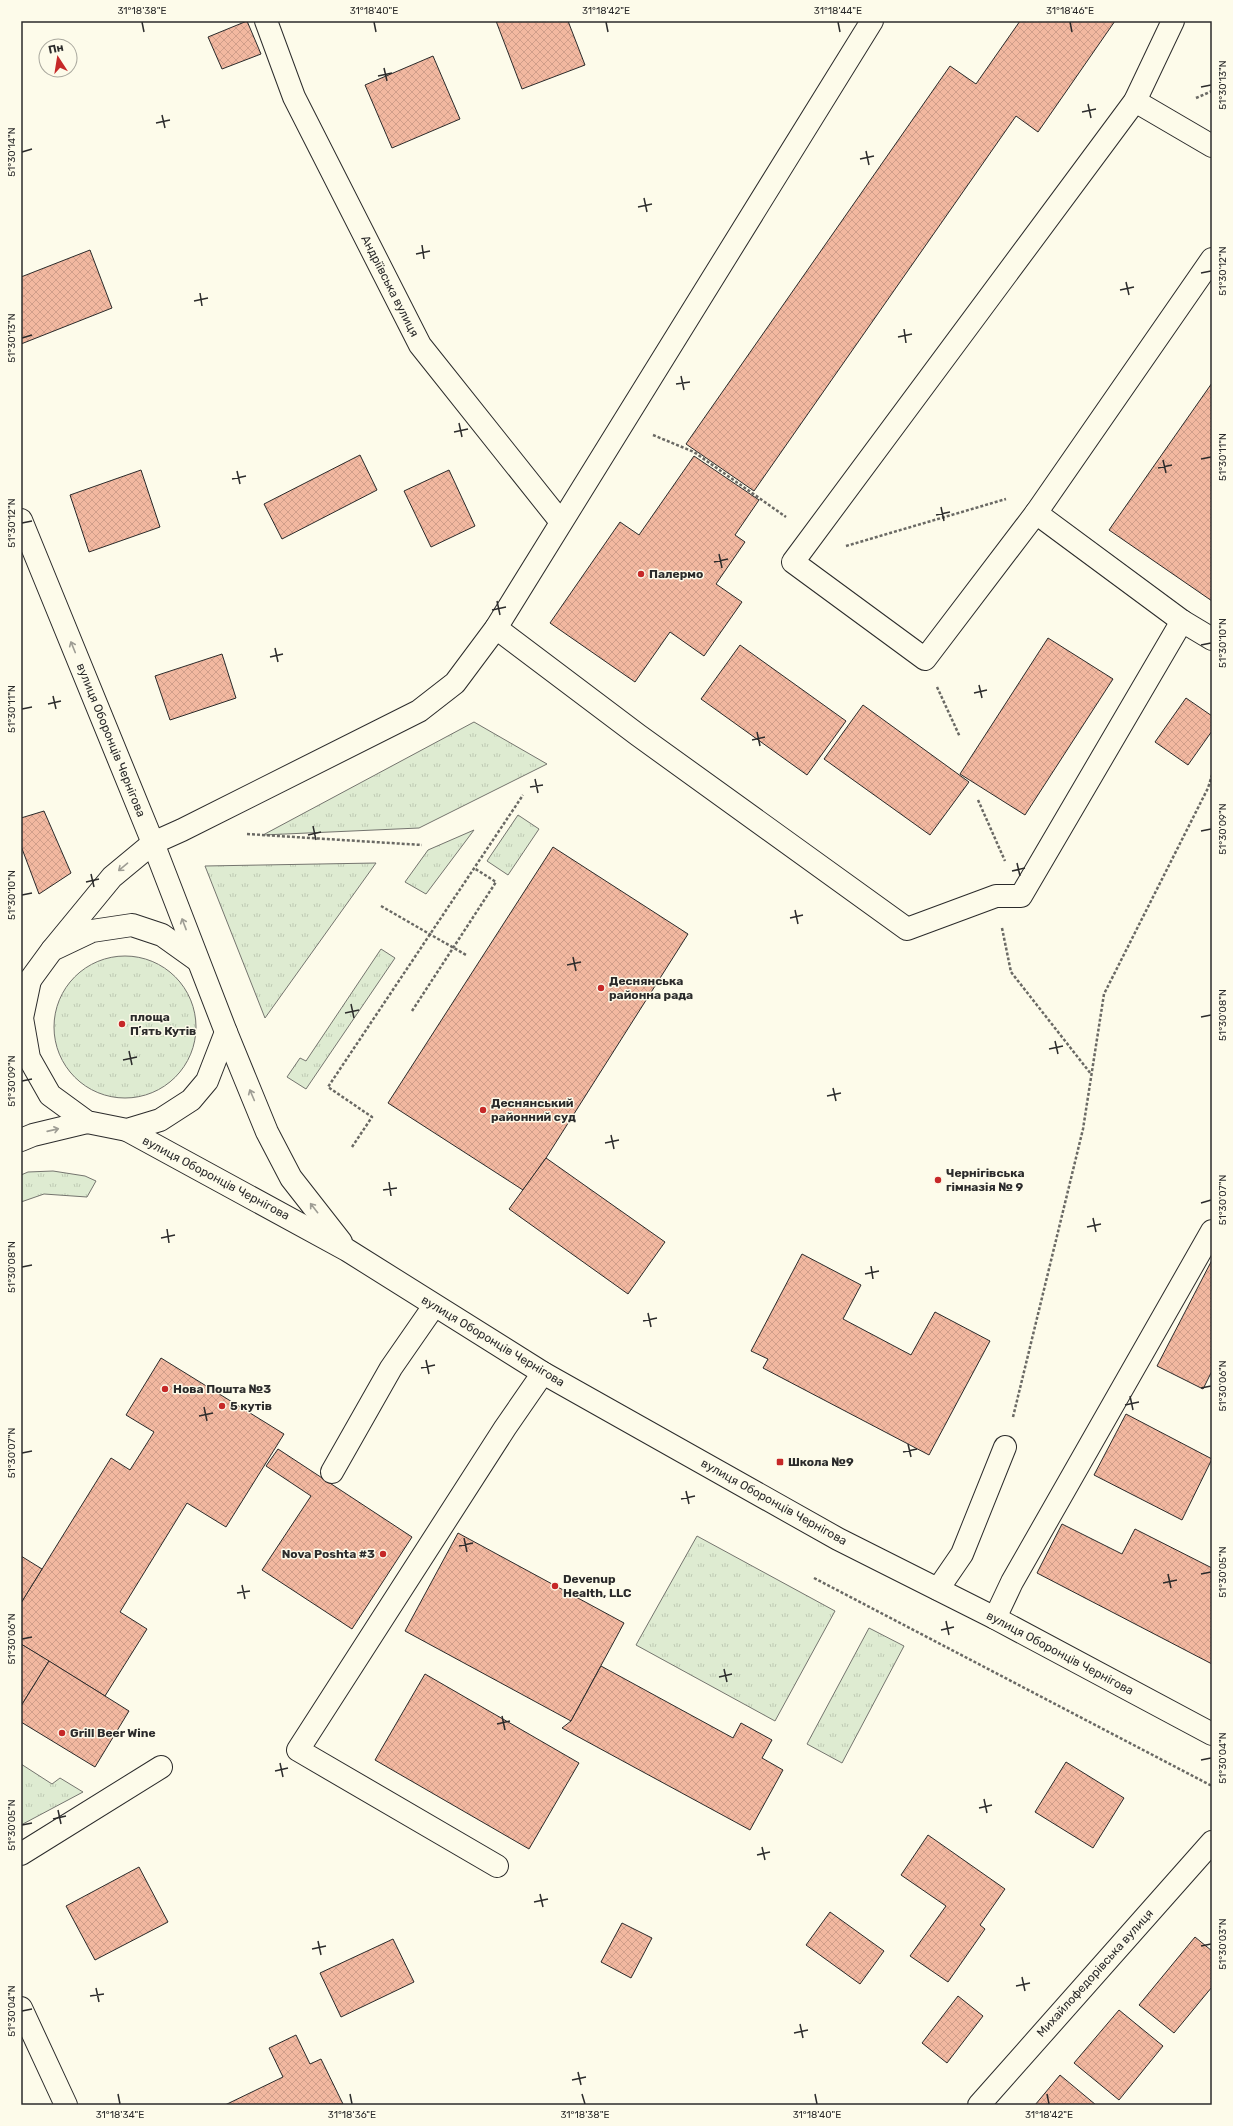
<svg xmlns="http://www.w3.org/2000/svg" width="1233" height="2126" font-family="Rubik,sans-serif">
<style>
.grass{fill:url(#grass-tufts);stroke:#74746e}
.building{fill:url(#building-cross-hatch);stroke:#2b2b2b}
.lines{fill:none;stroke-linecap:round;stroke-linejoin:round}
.minor-casing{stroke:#2b2b2b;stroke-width:24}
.major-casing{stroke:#2b2b2b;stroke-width:24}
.path{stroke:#6a6964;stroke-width:2.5;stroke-dasharray:3 2;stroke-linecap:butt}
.minor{stroke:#fdfbea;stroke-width:22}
.major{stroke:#fdfbea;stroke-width:22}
.oneway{stroke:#9e9d94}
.ticks{fill:none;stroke:#2b2b2b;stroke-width:1.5}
.poi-dot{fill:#c62828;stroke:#fdfbea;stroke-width:1.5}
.labels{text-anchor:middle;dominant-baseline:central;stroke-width:3;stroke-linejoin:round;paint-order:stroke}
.street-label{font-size:12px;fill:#2b2b2b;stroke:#fdfbea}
.poi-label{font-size:12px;font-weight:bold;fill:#2b2b2b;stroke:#fdfbea;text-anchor:start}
.neatline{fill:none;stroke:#2b2b2b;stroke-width:1.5}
.ticks-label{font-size:10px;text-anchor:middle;fill:#2b2b2b}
</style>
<defs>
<pattern id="grass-tufts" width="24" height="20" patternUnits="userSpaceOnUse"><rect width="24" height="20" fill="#deebd1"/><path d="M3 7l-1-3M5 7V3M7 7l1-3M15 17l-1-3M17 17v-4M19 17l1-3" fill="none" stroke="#bfcab4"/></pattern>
<pattern id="building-cross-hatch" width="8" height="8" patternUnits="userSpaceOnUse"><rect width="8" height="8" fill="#f2b8a0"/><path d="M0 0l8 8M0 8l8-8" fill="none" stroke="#d09e8a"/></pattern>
</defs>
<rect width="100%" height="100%" fill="#fdfbea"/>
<g class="grass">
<path d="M474 722 547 764 419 828 263 835Z"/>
<path d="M518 815 539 829 508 875 487 861Z"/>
<path d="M474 830 426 894 405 882 428 850Z"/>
<path d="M376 863 265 1018 205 866Z"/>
<path d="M381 949 395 958 306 1089 287 1077 300 1058 306 1061Z"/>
<circle cx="125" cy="1027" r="71"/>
<path d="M53 1171 85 1176 96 1181 87 1197 44 1194 21 1202V1175L28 1172Z"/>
<path d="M697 1536 835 1611 775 1721 636 1645Z"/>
<path d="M869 1628 904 1646 842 1763 807 1744Z"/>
<path d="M21 1764 52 1784 60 1778 83 1792 21 1825Z"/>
</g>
<g class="building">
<path d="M247 21 261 54 222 69 208 37Z"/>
<path d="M496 21H568L585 65 522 89Z"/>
<path d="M1020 21H1115L1038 132 1016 116 754 491 686 444 950 66 976 84Z"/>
<path d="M433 56 460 119 392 148 365 85Z"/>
<path d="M90 250 112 308 21 344V277Z"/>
<path d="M1212 383V601L1109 530Z"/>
<path d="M360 455 377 490 282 539 264 504Z"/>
<path d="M694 456 759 500 735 535 745 542 716 584 742 602 704 656 670 632 635 682 550 623 620 522 639 535Z"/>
<path d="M141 470 160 527 89 552 70 495Z"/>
<path d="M449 470 475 526 431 547 404 491Z"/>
<path d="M1048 638 1113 679 1025 815 960 774Z"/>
<path d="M740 645 846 721 807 775 701 699Z"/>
<path d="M222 654 236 698 170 720 155 676Z"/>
<path d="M1186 698 1212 716V731L1188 765 1155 742Z"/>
<path d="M863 705 969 782 930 835 824 759Z"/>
<path d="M44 811 71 873 39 894 21 846V818Z"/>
<path d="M553 847 688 934 546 1158 523 1190 388 1103Z"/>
<path d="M546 1158 665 1242 628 1294 509 1209Z"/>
<path d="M802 1254 861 1285 843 1319 911 1355 935 1312 990 1341 929 1455 763 1368 768 1359 751 1351Z"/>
<path d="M1212 1260V1371L1203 1389 1157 1366Z"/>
<path d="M161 1358 284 1434 226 1527 187 1503 120 1612 147 1629 105 1696 21 1644V1603L111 1458 130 1470 154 1432 126 1415Z"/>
<path d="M1126 1414 1212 1459 1182 1520 1094 1475Z"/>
<path d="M278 1449 412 1537 352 1629 262 1570 311 1496 266 1466Z"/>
<path d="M1062 1524 1122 1554 1135 1529 1212 1568V1664L1037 1573Z"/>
<path d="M458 1533 624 1623 571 1721 405 1631Z"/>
<path d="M21 1556 42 1569 21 1603Z"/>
<path d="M21 1644 49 1661 21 1706Z"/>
<path d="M49 1661 129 1711 95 1767 21 1722V1706Z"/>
<path d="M601 1666 733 1738 741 1723 772 1740 762 1758 783 1770 750 1830 562 1728 571 1721Z"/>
<path d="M425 1674 579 1763 529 1849 375 1760Z"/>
<path d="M1066 1762 1124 1798 1093 1848 1035 1812Z"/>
<path d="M928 1835 1005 1889 980 1925 985 1929 948 1982 910 1956 946 1906 901 1875Z"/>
<path d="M139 1867 168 1922 95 1960 66 1906Z"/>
<path d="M830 1912 884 1951 860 1984 806 1945Z"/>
<path d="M622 1923 652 1938 631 1978 601 1962Z"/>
<path d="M1195 1937 1212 1951V1987L1174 2033 1139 2005Z"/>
<path d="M393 1939 414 1982 341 2017 320 1973Z"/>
<path d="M958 1996 983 2016 947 2063 922 2043Z"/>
<path d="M1119 2010 1163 2046 1119 2100 1074 2063Z"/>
<path d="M296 2035 310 2064 321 2059 343 2104 225 2105 283 2077 269 2048Z"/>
<path d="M1060 2075 1096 2105H1035Z"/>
</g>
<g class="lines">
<g class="minor-casing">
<g id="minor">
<path d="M266 21 294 97 420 345 561 522"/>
<path d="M1135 101 1212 146"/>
<path d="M1036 513 925 659 793 562 1135 101 1173 21"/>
<path d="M1182 621 1036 513 1212 259"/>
<path d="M496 628 638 735 907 929 996 896H1021L1182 621 1212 639"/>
<path d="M52 950 112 877 153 843 182 830 419 711 455 683 496 628 872 21"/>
<path d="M332 1472 391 1368 434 1306"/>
<path d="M938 1589 962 1554 1005 1447"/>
<path d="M995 1618 1012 1582 1212 1231"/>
<path d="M21 1854 161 1767"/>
<path d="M497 1866 298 1750 505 1428 543 1373"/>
<path d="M21 2008 66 2105"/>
<path d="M979 2105 1212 1842"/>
</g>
</g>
<g class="major-casing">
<g id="major">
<path d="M21 520 153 843 226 1032 267 1132 291 1178 341 1242"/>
<path d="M30 980 22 1018 29 1058 50 1095 87 1122 127 1130 160 1120 191 1100 207 1081 226 1032"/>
<path d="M22 991 52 950 92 931 132 925 162 935 197 960"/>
<path d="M127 1130 347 1250 543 1373 838 1539 995 1618 1212 1734"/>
<path d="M21 1140 33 1135 87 1122"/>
</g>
</g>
<g class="path">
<path d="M1196 98 1212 91"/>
<path d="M653 435 694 452 786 517"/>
<path d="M846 546 1006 499"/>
<path d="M937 687 960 737"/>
<path d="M978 800 1005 861"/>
<path d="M247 834 422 845"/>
<path d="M381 906 466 955"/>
<path d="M1002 928 1011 972 1091 1074"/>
<path d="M412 1011 496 882 474 868"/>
<path d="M352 1147 372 1117 328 1087 523 795"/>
<path d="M1013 1417 1083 1129 1104 994 1208 788 1212 775"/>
<path d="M814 1578 1212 1786"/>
</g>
<use href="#minor" class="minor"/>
<use href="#major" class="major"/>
</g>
<defs><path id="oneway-shaft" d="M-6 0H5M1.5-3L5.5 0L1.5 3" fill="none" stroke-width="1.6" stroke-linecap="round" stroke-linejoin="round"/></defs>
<g class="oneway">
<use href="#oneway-shaft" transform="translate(73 647) rotate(-112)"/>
<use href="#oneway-shaft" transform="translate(123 867) rotate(140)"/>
<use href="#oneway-shaft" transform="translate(184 924) rotate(-111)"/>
<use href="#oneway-shaft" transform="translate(252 1095) rotate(-113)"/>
<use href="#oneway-shaft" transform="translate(53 1130) rotate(-13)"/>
<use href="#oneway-shaft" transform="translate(314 1208) rotate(-128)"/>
</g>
<path class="ticks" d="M142 22 144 32M374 22 376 32M606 22 608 32M838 22 840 32M1070 22 1072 32M384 68 387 81M378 76 392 73M1201 87 1211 85M1088 104 1091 118M1082 112 1096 109M162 115 165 128M156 123 170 120M866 151 869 165M22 152 32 149M860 159 874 156M644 198 647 212M638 207 652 204M422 245 424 259M416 254 430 251M1201 273 1211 271M1126 282 1129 295M1120 290 1134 287M200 293 202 306M194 301 208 298M904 329 906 343M898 337 912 334M22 338 32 335M681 376 684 390M676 384 690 382M459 423 462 437M454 432 468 429M1201 459 1211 457M1163 460 1166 473M1158 468 1172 465M237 471 240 484M232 479 246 476M941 507 944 521M936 515 950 512M22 523 32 521M719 554 722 568M714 562 728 559M497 601 500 615M492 610 506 607M1201 645 1211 643M275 648 278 662M270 657 283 654M979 685 982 698M974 693 987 690M53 696 56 709M48 704 61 701M22 709 32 707M757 732 760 746M752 740 765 737M535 779 538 793M530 787 543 785M313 826 316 840M1201 831 1211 829M308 835 321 832M1017 863 1020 876M1012 871 1025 868M91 874 94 887M86 882 99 879M22 895 32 893M795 910 798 924M790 918 803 915M573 957 576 971M567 965 581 962M351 1004 354 1018M345 1013 359 1010M1201 1017 1211 1015M1055 1041 1058 1054M1049 1049 1063 1046M129 1051 132 1065M123 1060 137 1057M22 1081 32 1079M833 1088 836 1101M827 1096 841 1093M611 1135 614 1149M605 1143 619 1140M389 1182 391 1196M383 1190 397 1188M1201 1203 1211 1200M1093 1218 1096 1232M1087 1227 1101 1224M167 1229 169 1243M161 1238 175 1235M871 1266 873 1279M22 1267 32 1265M865 1274 879 1271M648 1313 651 1327M643 1321 657 1318M426 1360 429 1374M421 1368 435 1365M1201 1388 1211 1386M1130 1396 1133 1410M1125 1405 1139 1402M204 1407 207 1421M199 1416 213 1413M908 1444 911 1457M903 1452 917 1449M22 1453 32 1451M686 1491 689 1504M681 1499 695 1496M464 1538 467 1552M459 1546 473 1543M1168 1574 1171 1588M1201 1574 1211 1572M1163 1583 1177 1580M242 1585 245 1599M237 1593 250 1591M946 1621 949 1635M941 1630 954 1627M22 1639 32 1637M724 1669 727 1682M719 1677 732 1674M502 1716 505 1730M497 1724 510 1721M1201 1760 1211 1758M280 1763 283 1777M275 1771 288 1768M984 1799 987 1813M979 1808 992 1805M58 1810 61 1824M53 1819 66 1816M22 1825 32 1823M762 1847 765 1860M757 1855 770 1852M540 1894 543 1907M534 1902 548 1899M318 1941 321 1955M1201 1946 1211 1944M312 1949 326 1946M1022 1977 1025 1991M1016 1986 1030 1983M96 1988 99 2002M90 1996 104 1994M22 2011 32 2009M800 2024 803 2038M794 2033 808 2030M578 2072 581 2085M572 2080 586 2077M118 2094 120 2104M350 2094 352 2104M582 2094 585 2104M815 2094 817 2104M1047 2094 1049 2104"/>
<g class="poi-dot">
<circle cx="641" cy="574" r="4"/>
<circle cx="601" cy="988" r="4"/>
<circle cx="122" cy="1024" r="4"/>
<circle cx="483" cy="1110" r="4"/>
<circle cx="938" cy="1180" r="4"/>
<circle cx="165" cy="1389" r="4"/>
<circle cx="222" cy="1406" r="4"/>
<rect x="776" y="1458" width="8" height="8" rx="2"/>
<circle cx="383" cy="1554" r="4"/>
<circle cx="555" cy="1586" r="4"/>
<circle cx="62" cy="1733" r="4"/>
</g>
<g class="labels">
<g class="street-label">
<text transform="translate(390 286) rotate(63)">Андріївська вулиця</text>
<text transform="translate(111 740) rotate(68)">вулиця Оборонців Чернігова</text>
<text transform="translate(216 1178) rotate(28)">вулиця Оборонців Чернігова</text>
<text transform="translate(493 1341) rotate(31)">вулиця Оборонців Чернігова</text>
<text transform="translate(774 1502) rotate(29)">вулиця Оборонців Чернігова</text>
<text transform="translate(1060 1653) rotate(28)">вулиця Оборонців Чернігова</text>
<text transform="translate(1095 1973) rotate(-48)">Михайлофедорівська вулиця</text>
</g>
<g class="poi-label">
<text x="649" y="574">Палермо</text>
<text x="609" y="981">Деснянська<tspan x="609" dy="14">районна рада</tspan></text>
<text x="130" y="1017">площа<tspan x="130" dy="14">Пʼять Кутів</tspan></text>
<text x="491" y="1103">Деснянський<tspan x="491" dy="14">районний суд</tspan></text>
<text x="946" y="1173">Чернігівська<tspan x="946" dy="14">гімназія № 9</tspan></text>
<text x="173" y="1389">Нова Пошта №3</text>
<text x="230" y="1406">5 кутів</text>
<text x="788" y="1462">Школа №9</text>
<text x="375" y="1554" text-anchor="end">Nova Poshta #3</text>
<text x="563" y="1579">Devenup<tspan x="563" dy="14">Health, LLC</tspan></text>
<text x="70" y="1733">Grill Beer Wine</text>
</g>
</g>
<rect width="1233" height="2126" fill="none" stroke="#fdfbea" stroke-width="44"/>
<g transform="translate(58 58) rotate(348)"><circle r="19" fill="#fdfbea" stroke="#a9a89e"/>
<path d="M0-3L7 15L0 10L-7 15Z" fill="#c62828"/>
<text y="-6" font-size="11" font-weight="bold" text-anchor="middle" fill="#2b2b2b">Пн</text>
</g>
<rect x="22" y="22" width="1189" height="2082" class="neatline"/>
<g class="ticks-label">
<text x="142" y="14">31°18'38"E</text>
<text x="374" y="14">31°18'40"E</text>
<text x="606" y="14">31°18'42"E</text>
<text x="838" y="14">31°18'44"E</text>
<text x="1070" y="14">31°18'46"E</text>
<text transform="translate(1222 85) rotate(-90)" y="4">51°30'13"N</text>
<text transform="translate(11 152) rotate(-90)" y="4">51°30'14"N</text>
<text transform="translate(1222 271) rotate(-90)" y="4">51°30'12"N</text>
<text transform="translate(11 338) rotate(-90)" y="4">51°30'13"N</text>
<text transform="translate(1222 457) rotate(-90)" y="4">51°30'11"N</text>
<text transform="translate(11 523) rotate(-90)" y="4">51°30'12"N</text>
<text transform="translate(1222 643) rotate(-90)" y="4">51°30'10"N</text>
<text transform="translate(11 709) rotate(-90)" y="4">51°30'11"N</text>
<text transform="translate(1222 829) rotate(-90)" y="4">51°30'09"N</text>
<text transform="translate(11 895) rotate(-90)" y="4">51°30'10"N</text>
<text transform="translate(1222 1015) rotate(-90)" y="4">51°30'08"N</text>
<text transform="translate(11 1081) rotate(-90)" y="4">51°30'09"N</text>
<text transform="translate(1222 1200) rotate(-90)" y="4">51°30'07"N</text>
<text transform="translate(11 1267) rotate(-90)" y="4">51°30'08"N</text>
<text transform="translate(1222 1386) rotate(-90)" y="4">51°30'06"N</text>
<text transform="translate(11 1453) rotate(-90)" y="4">51°30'07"N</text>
<text transform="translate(1222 1572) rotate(-90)" y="4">51°30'05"N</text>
<text transform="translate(11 1639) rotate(-90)" y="4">51°30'06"N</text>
<text transform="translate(1222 1758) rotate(-90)" y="4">51°30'04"N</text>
<text transform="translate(11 1825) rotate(-90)" y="4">51°30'05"N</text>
<text transform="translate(1222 1944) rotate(-90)" y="4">51°30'03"N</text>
<text transform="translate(11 2011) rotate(-90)" y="4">51°30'04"N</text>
<text x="120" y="2118">31°18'34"E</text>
<text x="352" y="2118">31°18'36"E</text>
<text x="585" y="2118">31°18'38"E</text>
<text x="817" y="2118">31°18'40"E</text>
<text x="1049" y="2118">31°18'42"E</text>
</g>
</svg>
